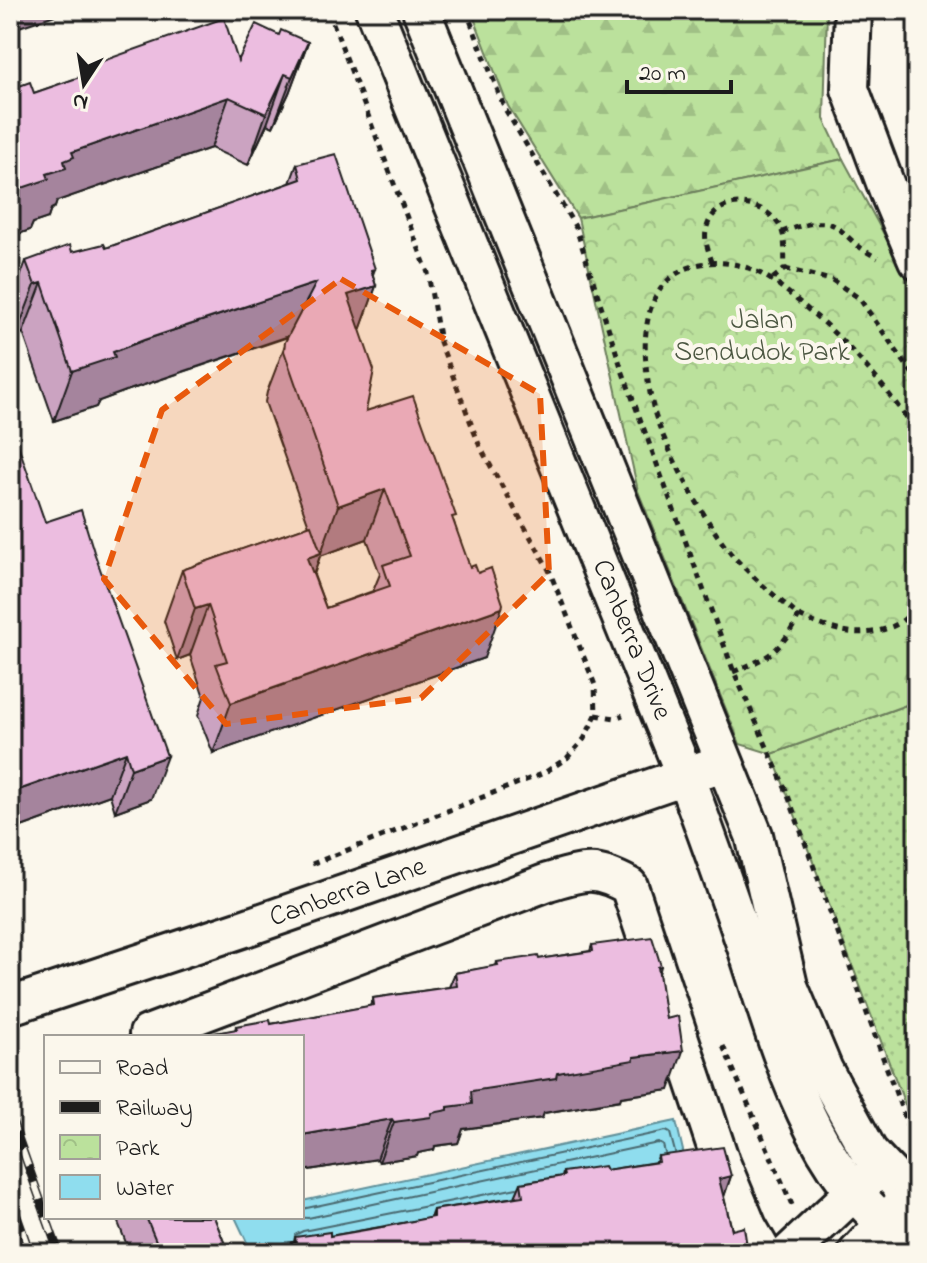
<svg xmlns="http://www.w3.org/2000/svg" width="927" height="1263" font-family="'Indie Flower',sans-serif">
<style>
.grass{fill:url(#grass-dots);stroke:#6c7e5c;stroke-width:2}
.forest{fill:url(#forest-firs);stroke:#6c7e5c;stroke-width:2}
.park{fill:url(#park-crowns);stroke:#6c7e5c;stroke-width:2}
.water{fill:#8fddee;stroke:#61909a;stroke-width:2}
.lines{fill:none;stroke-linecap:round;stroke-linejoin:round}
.shore{stroke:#4a6970;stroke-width:2}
.minor-casing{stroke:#1c1c1c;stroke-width:42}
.path{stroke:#1c1c1c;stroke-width:5;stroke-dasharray:6 6;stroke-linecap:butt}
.minor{stroke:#fbf7ec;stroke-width:36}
.rail-casing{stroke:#1c1c1c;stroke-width:9}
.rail{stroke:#fbf7ec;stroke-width:6;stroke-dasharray:18;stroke-linecap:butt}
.wall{fill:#cba3c1;stroke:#1c1c1c;stroke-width:2;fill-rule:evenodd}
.shaded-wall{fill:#a5849d;stroke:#1c1c1c;stroke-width:2}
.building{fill:#ecbde0;stroke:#1c1c1c;stroke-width:2}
.marked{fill:#e8590c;fill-opacity:0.2;stroke:#e8590c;stroke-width:6;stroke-dasharray:16 10;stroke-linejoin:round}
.labels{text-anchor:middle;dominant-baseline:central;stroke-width:8;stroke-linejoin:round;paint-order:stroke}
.park-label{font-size:28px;fill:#4c5742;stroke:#fbf7ec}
.street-label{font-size:28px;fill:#1c1c1c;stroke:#fbf7ec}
</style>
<defs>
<pattern id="grass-dots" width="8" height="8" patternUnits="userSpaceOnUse" patternTransform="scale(2)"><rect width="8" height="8" fill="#bbe19c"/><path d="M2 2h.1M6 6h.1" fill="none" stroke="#a0c086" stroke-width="1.8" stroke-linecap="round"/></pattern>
<pattern id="forest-firs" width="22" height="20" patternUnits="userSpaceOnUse" patternTransform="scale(2)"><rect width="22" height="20" fill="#bbe19c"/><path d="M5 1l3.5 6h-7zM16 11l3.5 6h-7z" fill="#a0c086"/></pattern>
<pattern id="park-crowns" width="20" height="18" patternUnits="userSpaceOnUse" patternTransform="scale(2)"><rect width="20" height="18" fill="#bbe19c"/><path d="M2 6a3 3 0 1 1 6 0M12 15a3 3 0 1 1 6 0" fill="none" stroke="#a0c086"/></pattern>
</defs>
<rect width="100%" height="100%" fill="#fbf7ec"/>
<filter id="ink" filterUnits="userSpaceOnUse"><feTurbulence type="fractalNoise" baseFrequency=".0125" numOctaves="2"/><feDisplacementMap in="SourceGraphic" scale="16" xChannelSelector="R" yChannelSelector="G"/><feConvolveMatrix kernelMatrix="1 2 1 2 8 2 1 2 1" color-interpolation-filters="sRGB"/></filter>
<g filter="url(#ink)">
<path class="grass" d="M917 701V1123L906 1107 772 754Z"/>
<path class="forest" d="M471 10H827L824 119 843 159 578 218 508 106Z"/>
<path class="park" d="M843 159 917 295V701L772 754 740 744 638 491 578 218Z"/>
<path class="water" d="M676 1121 688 1172 252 1253 235 1217H302V1201Z"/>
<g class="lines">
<g class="shore">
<path d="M302 1209 666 1131 670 1133 675 1152"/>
<path d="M295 1217 308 1218 658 1143 663 1145 665 1153"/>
<path d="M295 1235 303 1231 517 1188"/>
</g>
<g class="minor-casing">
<g id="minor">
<path d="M374 10 685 776C707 834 727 891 747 950 780 1051 816 1190 917 1245"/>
<path d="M421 10 754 835 789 986 824 1070 869 1152 917 1203"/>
<path d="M853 10 850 89 890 196 917 260"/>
<path d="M10 1006 245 928 708 768"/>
<path d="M148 1034 548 882C585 871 594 867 629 886L721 1162 748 1227 763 1253"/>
<path d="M789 1253 871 1176"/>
<path d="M857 1253 900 1207"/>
</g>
</g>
<g class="path">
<path d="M466 10 505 109 576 228 622 370 734 672 786 790 907 1124 917 1138"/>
<path d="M782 232C849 208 830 235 878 258"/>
<path d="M712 262C709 252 704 241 706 231 713 191 770 199 782 231 786 242 784 257 785 269L772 279"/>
<path d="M785 269 832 280 859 298 917 380"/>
<path d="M799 616C828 629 859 640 891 627 900 624 909 615 917 609"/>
<path d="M733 672C771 656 779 653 799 616 776 597 752 577 732 555 708 527 664 447 654 411 641 359 633 278 701 264 715 261 734 263 748 268 775 278 795 299 817 317 848 344 899 400 917 437"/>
<path d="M596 715 615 718 623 715"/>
<path d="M312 864 544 773 567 758 584 739 596 715 595 685 549 570 480 447 440 342 428 273 328 10"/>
<path d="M723 1046 792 1205"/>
</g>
<use href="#minor" class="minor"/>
<g class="rail-casing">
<g id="rail">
<path d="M10 1115 46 1216"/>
<path d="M10 1196 30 1253"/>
<path d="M46 1217 59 1253"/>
</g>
</g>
<use href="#rail" class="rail"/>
</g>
<g class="wall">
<path d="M279 35 308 42 289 93 273 127 267 124 248 165 211 148 57 201 55 207 51 209 48 218 33 223 30 230 10 237V84L14 88 34 93 83 76 85 72 92 70 94 64 238 61Z"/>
<path d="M297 164 373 275 376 286 360 330 366 411 454 522 484 658 213 753 198 715 204 697 190 655 177 660 164 621 182 570 309 526 265 402 267 392 288 337 126 391 99 401 96 407 54 421 23 333 16 335 10 317V305L26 261 72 252 106 248 290 183ZM367 539 380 574 373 591 326 608 314 575 320 556Z"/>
<path d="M10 441 45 522 151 799 115 812 110 795 10 831Z"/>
<path d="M592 945 661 966 659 974 669 1090 621 1097 620 1100 544 1113 542 1118 463 1129 458 1143 435 1146 434 1150 418 1153 417 1156 379 1162 377 1159 302 1171V1037H213L215 1033 235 1030 236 1026 271 1024 370 1006 373 998 449 987 455 973 496 966 497 962 539 959 590 951Z"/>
<path d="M658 1156 731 1176 724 1197 732 1230 748 1253H130L116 1217H214L228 1252 294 1242 295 1237 330 1236 430 1218 433 1210 515 1197 521 1183 562 1176 563 1172 606 1170 656 1162Z"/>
</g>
<g class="shaded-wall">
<path d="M10 10H70L10 30Z"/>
<path d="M308 42 289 93 273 127 292 77Z"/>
<path d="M285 74 267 124 248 165 266 114Z"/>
<path d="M229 97 211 148 57 201 55 207 51 209 48 218 33 223 30 230 10 237V213L19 189 47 174 64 161 72 152Z"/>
<path d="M375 269 368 288 376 286 358 336 348 295 371 270Z"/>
<path d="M42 283 23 333 16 335 35 285Z"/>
<path d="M316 283 298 333 126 391 99 401 96 407 54 421 72 371 113 352 144 340Z"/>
<path d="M385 489 367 539 320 556 303 603 307 558 321 553 338 506Z"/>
<path d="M208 605 190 655 177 660 195 609Z"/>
<path d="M502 608 484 658 213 753 231 703Z"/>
<path d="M126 752 110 795 10 831V793Z"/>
<path d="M167 756 151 799 115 812 131 769Z"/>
<path d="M683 1051 669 1090 621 1097 620 1100 544 1113 542 1118 463 1129 458 1143 435 1146 434 1150 418 1153 417 1156 379 1162 394 1122 432 1113 448 1107 471 1091 634 1057Z"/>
<path d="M392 1119 377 1159 302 1171V1135Z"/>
<path d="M731 1176 717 1216 719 1179Z"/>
</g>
<g class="building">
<path d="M224 18 238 61 256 24 279 35 281 30 308 42 292 77 285 74 266 114 229 97 72 152 74 157 64 161 66 168 47 174 49 179 19 189 10 165V84H12L14 88 30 82 34 93 86 75 85 72 96 69 94 64Z"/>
<path d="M336 154 375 269 371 270 376 286 348 295 374 370 366 411 413 396 456 516 452 517 470 567 475 565 478 573 491 568 503 604 502 608 231 703 216 664 227 661 208 605 195 609 182 570 311 525 321 553 307 558 326 608 390 586 383 565 410 556 385 489 338 506 284 351 285 342 316 283 144 340 113 352 115 357 72 371 42 283 35 285 26 261 70 245 72 252 104 244 106 248 301 179 297 164Z"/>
<path d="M16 439 45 522 81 510 94 552 167 756 131 769 126 752 10 793V441Z"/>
<path d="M652 937 661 966 658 967 666 1019 678 1016 683 1051 634 1057V1060L557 1073 556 1078 471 1091 472 1104 448 1107V1110L432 1113 431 1117 394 1122 392 1119 302 1135V1037H215V1033L237 1029 236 1026 270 1020 271 1024 374 1005 373 998 457 986 455 973 498 965 497 962 538 956 539 959 593 951 592 945Z"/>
<path d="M723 1147 731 1176 719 1179 732 1230 744 1227 748 1253H161L146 1217H214L228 1252 296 1242 295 1237 330 1232V1236L388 1226 433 1217V1210L523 1196 521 1183 564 1176 563 1172 604 1166 606 1170 659 1162 658 1156Z"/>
</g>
</g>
<path class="marked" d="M341 279 540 394 549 573 421 698 226 724 104 579 162 410Z"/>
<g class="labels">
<g class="park-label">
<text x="762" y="321">Jalan<tspan x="762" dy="32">Sendudok Park</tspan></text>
</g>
<g class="street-label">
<text transform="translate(631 640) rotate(68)">Canberra Drive</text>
<text transform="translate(348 893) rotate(-19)">Canberra Lane</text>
</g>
</g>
<rect width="927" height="1263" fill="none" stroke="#fbf7ec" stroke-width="40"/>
<rect x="20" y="20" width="887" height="1223" fill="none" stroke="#1c1c1c" stroke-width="3" filter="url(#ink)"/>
<rect x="44" y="1035" width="260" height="184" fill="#fbf7ec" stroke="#a29f99" stroke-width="2"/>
<rect x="60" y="1061" width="40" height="12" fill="#fbf7ec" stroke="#a29f99" stroke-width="2"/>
<text x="116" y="1075" font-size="24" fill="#1c1c1c">Road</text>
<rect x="60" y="1101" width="40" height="12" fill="#1c1c1c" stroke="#a29f99" stroke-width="2"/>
<text x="116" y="1115" font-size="24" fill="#1c1c1c">Railway</text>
<rect x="60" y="1135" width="40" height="24" fill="url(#park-crowns)" stroke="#a29f99" stroke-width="2"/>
<text x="116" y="1155" font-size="24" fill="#1c1c1c">Park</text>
<rect x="60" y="1175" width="40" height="24" fill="#8fddee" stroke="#a29f99" stroke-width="2"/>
<text x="116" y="1195" font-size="24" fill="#1c1c1c">Water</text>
<g transform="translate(84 84) rotate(192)" stroke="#fbf7ec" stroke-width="6" paint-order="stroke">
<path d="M0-6L14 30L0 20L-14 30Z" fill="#1c1c1c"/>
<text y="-12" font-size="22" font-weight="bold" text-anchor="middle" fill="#1c1c1c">N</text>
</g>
<path d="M627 80v12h104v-12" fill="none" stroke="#1c1c1c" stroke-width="4"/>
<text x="639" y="80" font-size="24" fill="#1c1c1c" stroke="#fbf7ec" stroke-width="6" paint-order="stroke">20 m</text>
</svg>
